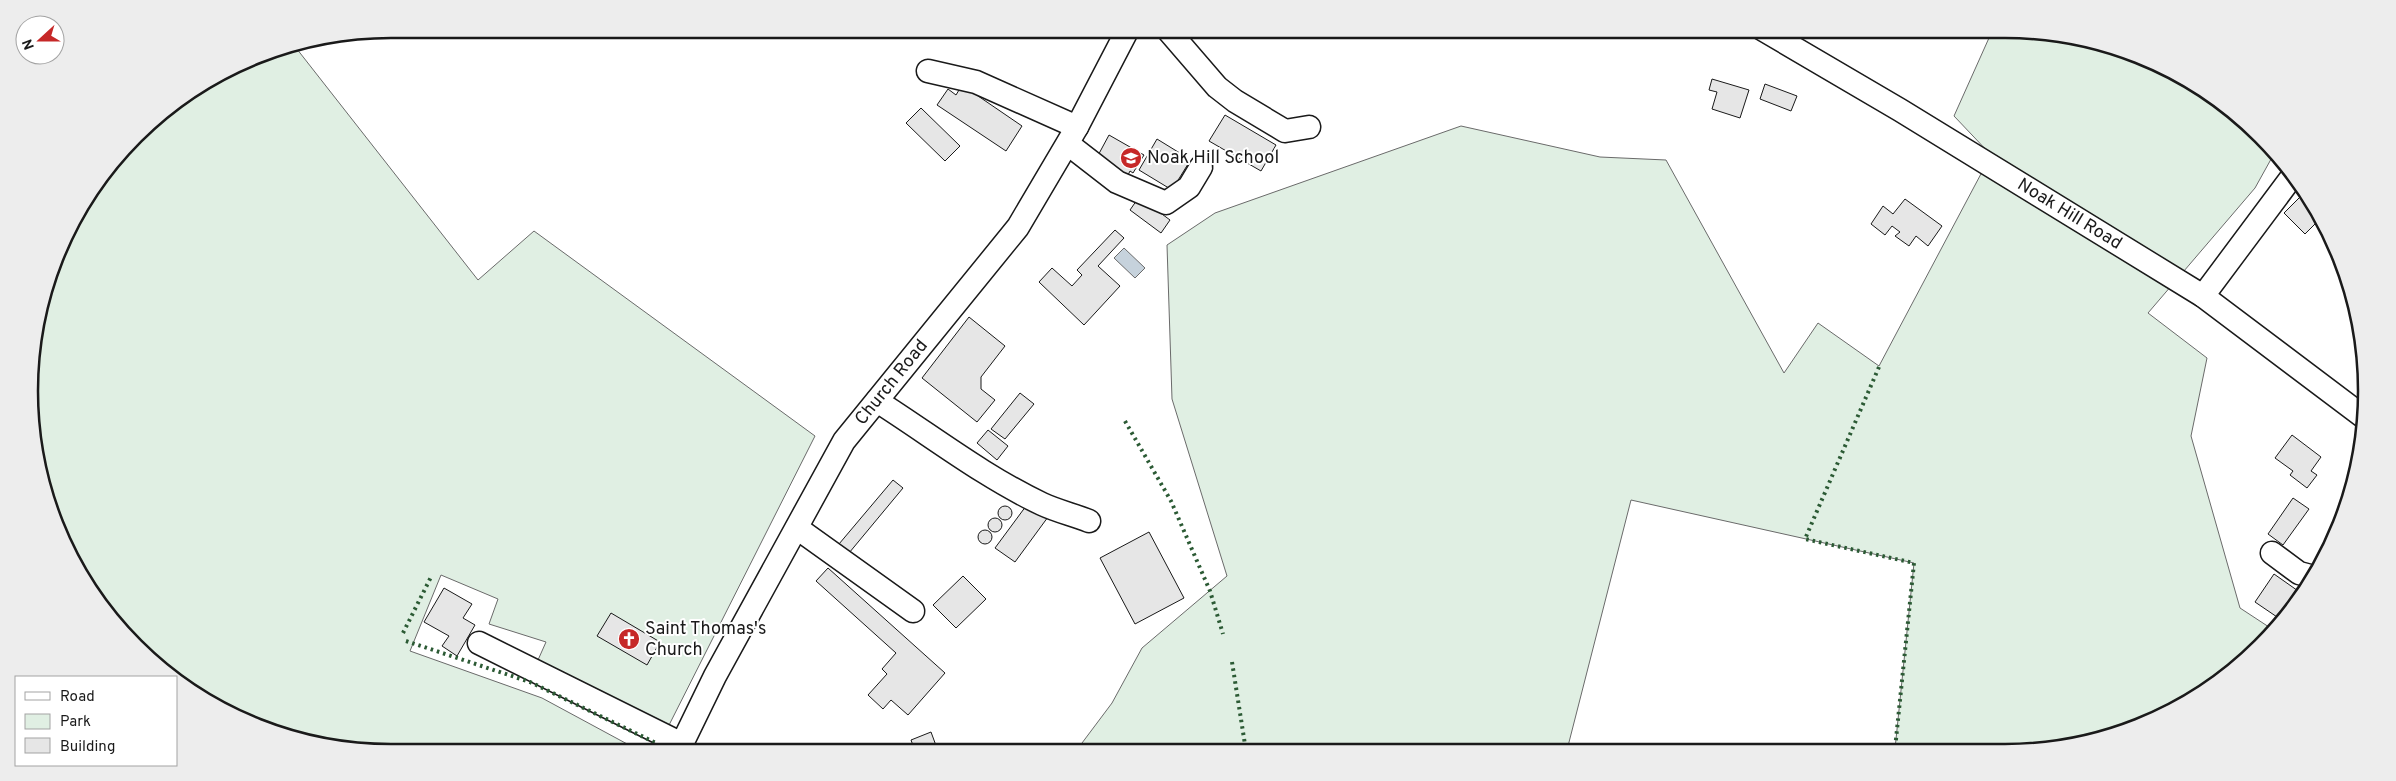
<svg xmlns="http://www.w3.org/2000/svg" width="2396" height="781" font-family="Overpass,sans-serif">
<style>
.green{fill:#e0efe3;stroke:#6a6a6a}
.water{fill:#c6d2dc;stroke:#6a6a6a}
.building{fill:#e6e6e6;stroke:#1a1a1a}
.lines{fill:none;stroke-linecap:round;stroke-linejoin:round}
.minor-casing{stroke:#1a1a1a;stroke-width:25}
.minor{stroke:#fff;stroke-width:22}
.hedge{stroke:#2b5a34;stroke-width:4;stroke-dasharray:2.5 4;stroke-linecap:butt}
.labels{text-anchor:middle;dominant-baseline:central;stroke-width:4;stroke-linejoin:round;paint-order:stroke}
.poi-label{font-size:18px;fill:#1a1a1a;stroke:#fff;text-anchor:start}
.street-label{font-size:18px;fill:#1a1a1a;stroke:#fff}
.rim{fill:none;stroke:#1a1a1a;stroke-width:2.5}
</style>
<rect width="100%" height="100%" fill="#fff"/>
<g class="green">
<path d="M1993 29C2097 29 2208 69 2275 152L2255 188 2148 313 2207 358 2191 436 2240 608 2272 629 2244 662 2165 715 2053 749H1895L1914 563 1631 500 1567 750 1076 751 1112 703 1142 648 1227 576 1172 399 1167 245 1215 213 1461 126 1600 157 1666 160 1784 373 1818 323 1879 366 1991 155 1954 116Z"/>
<path d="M293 44 478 280 534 231 815 436 663 737 534 669 546 642 489 624 498 599 441 575 410 651 542 698 642 752H391L320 745 252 725 189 691 176 680V677H172L135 646 90 592 41 484 30 414 32 344 66 230 104 170 152 119 252 56Z"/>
</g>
<path class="water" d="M1124 248 1145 268 1135 278 1114 258Z"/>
<g class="building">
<path d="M1712 79 1749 90 1740 118 1712 109 1717 92 1709 90Z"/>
<path d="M1765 84 1797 96 1791 111 1760 99Z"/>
<path d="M962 85 1022 126 1006 151 937 105 948 89 956 95Z"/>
<path d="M921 108 960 146 945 161 906 123Z"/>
<path d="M1225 115 1276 145 1261 171 1209 141Z"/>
<path d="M1109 135 1144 155 1133 173 1130 171 1126 179 1095 161Z"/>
<path d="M1157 139 1183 155 1180 159 1188 164 1172 190 1139 170Z"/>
<path d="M2307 190 2321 218 2305 234 2284 213Z"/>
<path d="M1139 197 1170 220 1161 233 1130 210Z"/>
<path d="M1905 199 1942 226 1928 246 1916 236 1909 246 1895 236 1900 232 1892 226 1885 235 1871 224 1883 206 1893 214Z"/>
<path d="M1115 230 1124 238 1098 266 1120 286 1084 325 1039 282 1052 268 1072 286 1082 275 1077 270Z"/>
<path d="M969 317 1005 346 981 377V389L995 400 977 422 922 378Z"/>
<path d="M1020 393 1034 404 1005 439 991 429Z"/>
<path d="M988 430 1008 446 997 460 977 443Z"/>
<path d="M2292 435 2321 457 2311 471 2317 475 2307 488 2290 475 2293 471 2275 458Z"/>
<path d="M893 480 903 488 849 553 839 544Z"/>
<path d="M2293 498 2309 509 2283 545 2268 534Z"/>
<path d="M1029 502 1048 517 1015 562 995 548Z"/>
<circle cx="1005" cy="513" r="7"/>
<circle cx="995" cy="525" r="7"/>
<circle cx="985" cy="537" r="7"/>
<path d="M1149 532 1184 598 1135 624 1100 558Z"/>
<path d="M828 568 945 673 908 715 891 700 883 709 868 695 887 674 882 669 896 653 816 581Z"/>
<path d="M2274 574 2301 593 2280 619 2255 602Z"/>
<path d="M963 576 986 599 956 628 933 605Z"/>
<path d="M444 588 472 604 463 618 475 625 457 656 442 646 449 636 424 622Z"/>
<path d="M611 613 660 642 647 665 597 636Z"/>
<path d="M931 732 938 751H915L911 740Z"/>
</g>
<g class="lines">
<g class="minor-casing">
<g id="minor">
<path d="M1167 29 1217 87 1235 101 1285 131 1309 127"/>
<path id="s1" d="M1762 29 1900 110 2203 296 2365 418"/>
<path d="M928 71 976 82 1077 127"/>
<path d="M1068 144 1117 182 1166 203 1189 187 1201 167"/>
<path d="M2203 296 2294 174"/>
<path d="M877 401C932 436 983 476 1042 504 1057 511 1074 515 1089 521"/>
<path d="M797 528 913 611"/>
<path d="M2272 553 2299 573 2314 577"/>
<path d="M479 643 682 744"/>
<path id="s2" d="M678 752 715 676 844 441 1018 227 1077 127 1128 29"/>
</g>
</g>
<use href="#minor" class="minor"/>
<g class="hedge">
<path d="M1879 367 1805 539 1914 563 1895 749"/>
<path d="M1125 421 1171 501 1210 591 1223 634"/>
<path d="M403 633 431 577"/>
<path d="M406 641 530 682 658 744 653 752"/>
<path d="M1232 662 1246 751"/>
</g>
</g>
<defs>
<g id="school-disc" transform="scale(1.125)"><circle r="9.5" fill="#c62828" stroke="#fff"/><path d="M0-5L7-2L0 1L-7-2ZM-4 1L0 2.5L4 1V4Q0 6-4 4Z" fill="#fff"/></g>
<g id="church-disc" transform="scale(1.125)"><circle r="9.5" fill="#c62828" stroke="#fff"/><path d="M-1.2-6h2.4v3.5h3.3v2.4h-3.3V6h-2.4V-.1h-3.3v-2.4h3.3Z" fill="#fff"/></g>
</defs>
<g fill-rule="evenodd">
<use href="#school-disc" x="1131" y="158"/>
<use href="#church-disc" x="629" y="639"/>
</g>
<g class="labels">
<g class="poi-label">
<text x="1147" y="158">Noak Hill School</text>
<text x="645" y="629">Saint Thomas's<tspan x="645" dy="21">Church</tspan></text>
</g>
<g class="street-label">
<text stroke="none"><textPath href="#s1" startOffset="359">Noak Hill Road</textPath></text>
<text stroke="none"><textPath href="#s2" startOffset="428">Church Road</textPath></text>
</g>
</g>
<path d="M0 0H2396V781H0ZM391 38H2005A353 353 0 0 1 2358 391V391A353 353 0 0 1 2005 744H391A353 353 0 0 1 38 391V391A353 353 0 0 1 391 38Z" fill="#ededed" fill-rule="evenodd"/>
<path class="rim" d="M391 38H2005A353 353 0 0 1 2358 391V391A353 353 0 0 1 2005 744H391A353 353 0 0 1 38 391V391A353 353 0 0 1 391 38Z"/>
<rect x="15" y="676" width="162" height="90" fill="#ffffff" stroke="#a3a3a3"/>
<rect x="25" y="692" width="25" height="8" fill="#ffffff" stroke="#a3a3a3"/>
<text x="60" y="701" font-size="15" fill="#1a1a1a">Road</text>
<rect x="25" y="714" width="25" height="15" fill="#e0efe3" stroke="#a3a3a3"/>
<text x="60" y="726" font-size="15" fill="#1a1a1a">Park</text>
<rect x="25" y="738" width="25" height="15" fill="#e6e6e6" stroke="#a3a3a3"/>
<text x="60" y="751" font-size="15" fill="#1a1a1a">Building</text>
<g transform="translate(40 40) rotate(249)"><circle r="24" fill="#ffffff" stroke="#a3a3a3"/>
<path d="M0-4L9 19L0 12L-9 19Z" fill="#c62828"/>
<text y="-8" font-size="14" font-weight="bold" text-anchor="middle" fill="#1a1a1a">N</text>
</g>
</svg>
